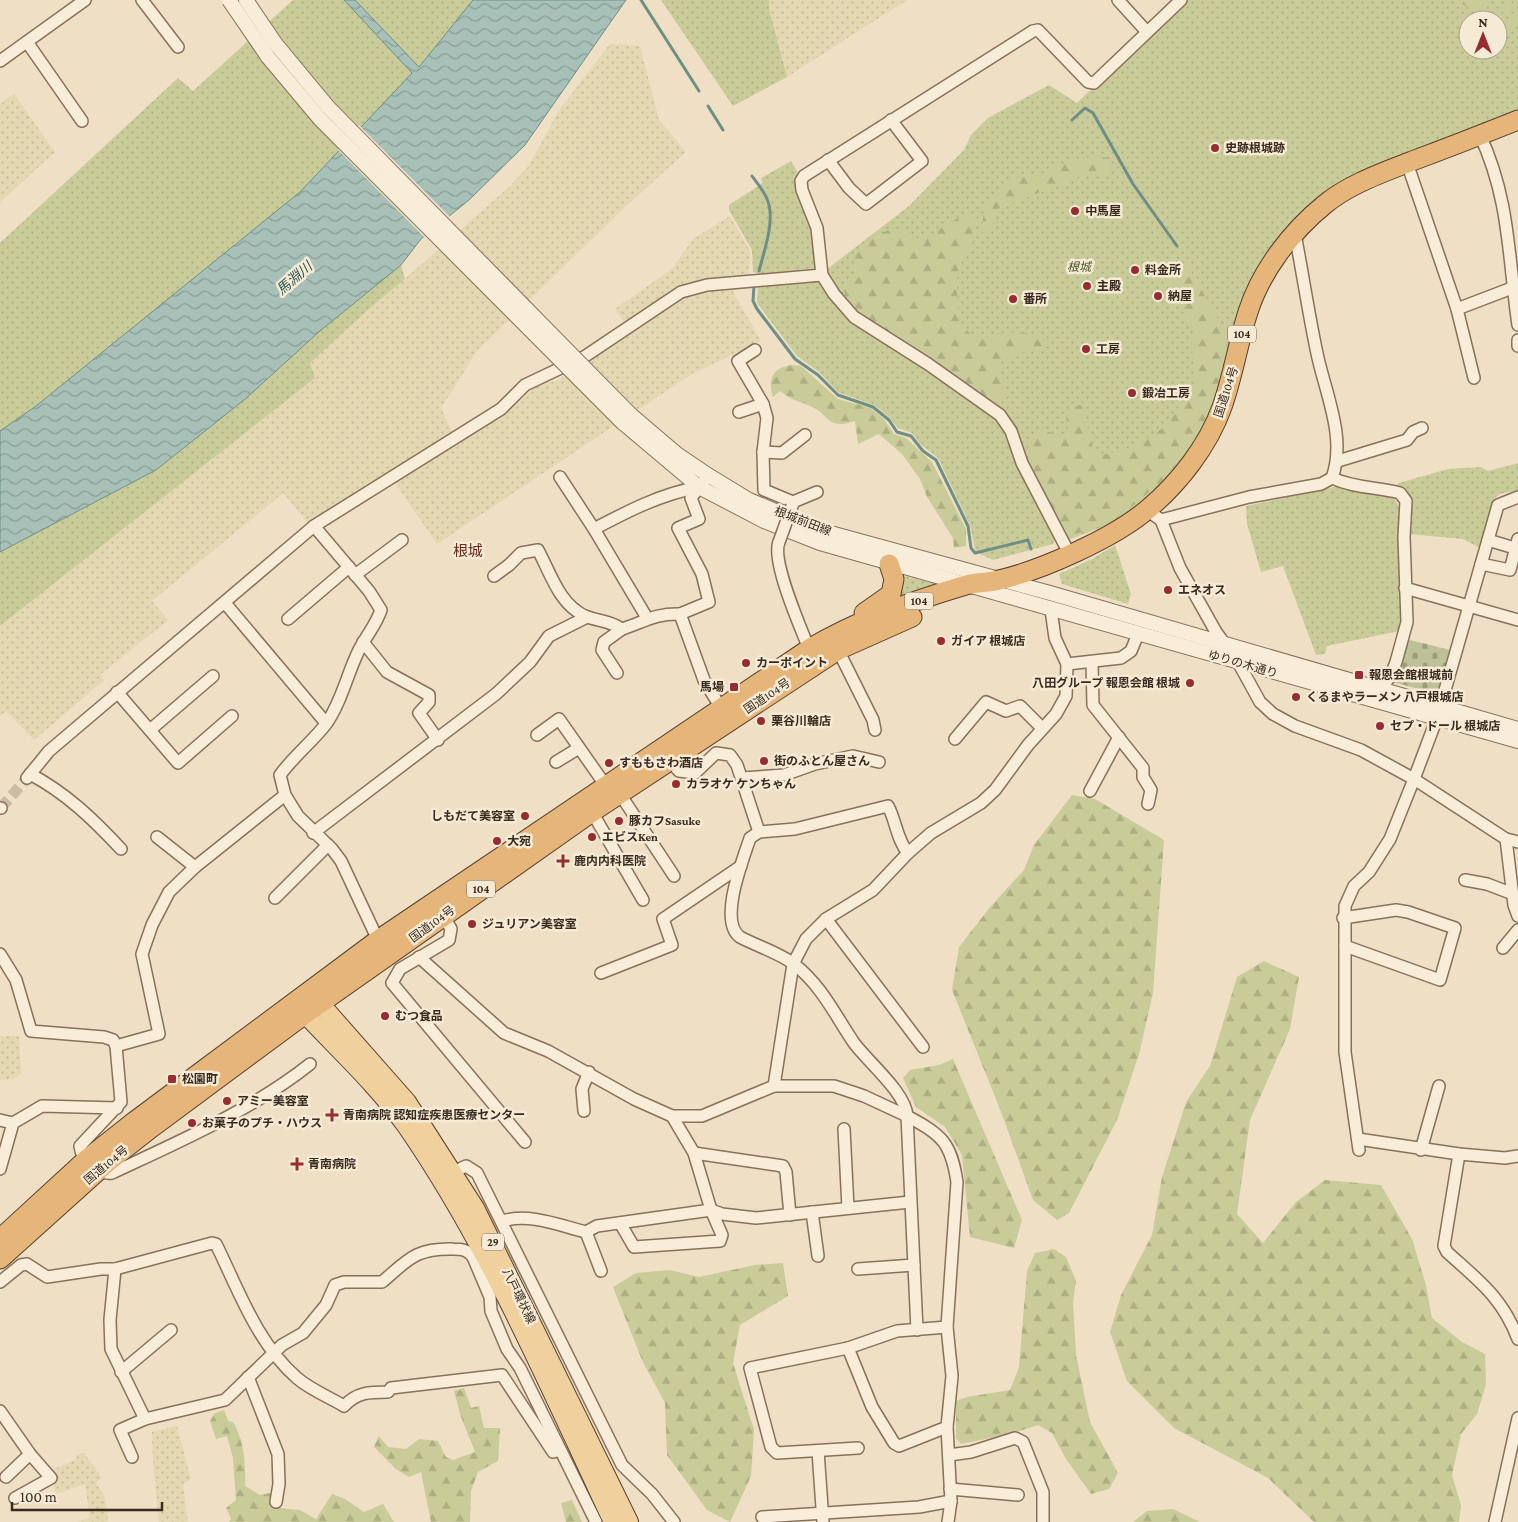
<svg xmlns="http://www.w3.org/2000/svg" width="1518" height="1522" font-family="'Crimson Pro','Noto Sans JP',serif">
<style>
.farmland{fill:url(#farmland-dots)}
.grass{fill:url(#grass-dots);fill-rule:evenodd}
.forest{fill:url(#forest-firs)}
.cemetery{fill:url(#cemetery-stones)}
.garden{fill:#c9cc99}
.water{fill:url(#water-waves);stroke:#6d8f85}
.pier{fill:#eedfc5}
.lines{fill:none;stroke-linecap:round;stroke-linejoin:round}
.stream{stroke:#6d8f85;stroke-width:3}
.minor-tunnel{stroke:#cabba4;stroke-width:11;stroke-dasharray:11 5.5;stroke-linecap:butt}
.minor-casing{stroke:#88715b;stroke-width:14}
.tertiary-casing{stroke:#88715b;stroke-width:16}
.primary-casing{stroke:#563f2f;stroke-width:20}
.trunk-casing{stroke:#563f2f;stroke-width:21}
.minor{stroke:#f8edd8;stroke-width:11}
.tertiary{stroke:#f8edd8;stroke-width:14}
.primary{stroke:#f0d19e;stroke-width:18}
.trunk{stroke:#e6b57a;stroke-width:19}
.minor-bridge-casing{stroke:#88715b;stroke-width:14;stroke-linecap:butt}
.tertiary-bridge-casing{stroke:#88715b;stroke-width:16;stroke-linecap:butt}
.minor-bridge{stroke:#f8edd8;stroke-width:11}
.tertiary-bridge{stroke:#f8edd8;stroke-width:14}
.poi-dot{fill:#972c33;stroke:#f5ead4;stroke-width:2}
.labels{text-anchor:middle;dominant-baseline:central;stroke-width:5;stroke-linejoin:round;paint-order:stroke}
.shield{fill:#f5ead4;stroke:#716455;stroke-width:1}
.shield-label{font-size:11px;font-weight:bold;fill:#392a1f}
.poi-label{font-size:12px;font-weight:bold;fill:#392a1f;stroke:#f5ead4;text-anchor:start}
.park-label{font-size:12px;font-style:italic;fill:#4c5526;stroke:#f5ead4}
.street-label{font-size:12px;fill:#392a1f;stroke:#f5ead4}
.water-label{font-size:14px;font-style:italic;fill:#2e5853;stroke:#f5ead4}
.quarter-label{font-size:15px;fill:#65291f;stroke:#f5ead4}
</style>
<defs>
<pattern id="farmland-dots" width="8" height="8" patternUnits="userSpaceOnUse" patternTransform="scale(1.25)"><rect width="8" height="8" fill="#e3d8b2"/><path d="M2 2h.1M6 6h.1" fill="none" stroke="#c4ba99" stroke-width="1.8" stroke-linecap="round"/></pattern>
<pattern id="grass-dots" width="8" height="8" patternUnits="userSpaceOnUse" patternTransform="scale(1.25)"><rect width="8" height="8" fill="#c9cc99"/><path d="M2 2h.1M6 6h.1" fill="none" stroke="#adaf83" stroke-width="1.8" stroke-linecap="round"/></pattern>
<pattern id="forest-firs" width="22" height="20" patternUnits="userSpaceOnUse" patternTransform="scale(1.25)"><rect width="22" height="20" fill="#c9cc99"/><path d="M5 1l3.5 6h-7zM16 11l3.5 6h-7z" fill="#adaf83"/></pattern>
<pattern id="cemetery-stones" width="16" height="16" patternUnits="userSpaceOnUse" patternTransform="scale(1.25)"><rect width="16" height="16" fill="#bec198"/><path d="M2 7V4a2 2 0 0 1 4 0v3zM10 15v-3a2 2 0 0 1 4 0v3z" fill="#9b9d7b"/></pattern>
<pattern id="water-waves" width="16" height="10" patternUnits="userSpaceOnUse" patternTransform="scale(1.25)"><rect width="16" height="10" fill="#a7c1b8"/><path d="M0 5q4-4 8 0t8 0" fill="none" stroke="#899d95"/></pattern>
</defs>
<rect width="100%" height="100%" fill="#eedfc5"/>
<g class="farmland">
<path d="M769 0H907L787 77 769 9Z"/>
<path d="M610 44 640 46 659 120 686 152 624 208 477 351 441 408 457 442 511 410 538 384 556 381 632 333 615 309 672 269 693 239 730 216 750 251 749 273 732 290 761 341 690 375 437 544 389 474 309 524 283 493 152 601 168 620 100 675 104 680 34 740 6 711 0 716V626L315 378 310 363 370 308 405 279 511 185 528 167 560 109Z"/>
<path d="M14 94 55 152 0 202V104Z"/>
<path d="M0 1036H19L21 1074 13 1079 0 1080Z"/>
<path d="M177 1426 191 1480 183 1484 188 1522H159L153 1464 152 1432Z"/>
<path d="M84 1453 102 1478 96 1482 105 1498 108 1522H76L90 1518 85 1484 56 1494 53 1483 57 1479 52 1470 77 1459 76 1455Z"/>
</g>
<g class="grass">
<path d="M293 0H344L412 73 300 192 36 406 0 431V243L178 78 193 91Z"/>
<path d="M355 0H473L419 67Z"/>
<path d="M661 0H769V9L787 77 733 106Z"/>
<path d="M1185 0H1518V112L1363 173 1249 290 1236 320 1213 411 1186 459 1150 496 1124 516 1108 525 1065 541 1060 535 1011 426 856 314 830 280 826 270 909 206 964 150 971 135 988 118 1049 85 1077 103ZM1468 20H1498V50H1468Z"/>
<path d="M791 161 799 175 796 177 798 190 815 230 819 265 815 268 762 274 753 272 752 250 729 210V205L763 183 761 178Z"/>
<path d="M401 265 405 279 370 308 310 363 315 378 0 626V552L156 470 244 400 320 331Z"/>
<path d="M815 279 820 281 846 312 991 411 1006 428 1056 537 1053 544 993 560 980 554 975 549 970 525 938 458 920 444 912 433 898 428 889 417 876 406 838 392 819 372 797 356 757 303 758 285Z"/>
<path d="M1518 463V490L1500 494 1494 499 1480 548 1463 539 1409 534 1410 501 1395 486 1399 483 1448 469 1481 467 1488 471Z"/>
<path d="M1339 486 1393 495 1401 511V620L1399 631 1327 646 1325 654 1316 655 1283 566 1261 572 1247 524 1246 506Z"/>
<path d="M1115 545 1131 594 1128 604 1062 584 1059 574 1092 559Z"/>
<path d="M904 576 940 585 895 599 902 593Z"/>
</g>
<g class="forest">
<path d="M1456 0H1487V11C1477 16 1465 5 1456 0Z"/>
<path d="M1094 156 1110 158 1113 171 1109 174 1087 175 1003 206 998 209 989 233 984 234 982 232 984 208 1009 182 1015 178 1038 175 1066 163Z"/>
<path d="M965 214 971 215C985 235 963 253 958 271 956 280 958 299 958 309 957 322 970 338 983 338 990 338 995 333 1002 333 1010 332 1041 333 1047 337V343L1043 349 1013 355 1001 362 998 371 1006 385V395L999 402 993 403 861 315 845 296 844 288 855 276V252C876 238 892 217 915 238H925Z"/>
<path d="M1184 263H1186L1227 335 1228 342 1221 384 1201 430 1168 476 1129 509 1107 524 1066 537 1029 461 1033 435C1043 425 1054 437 1066 436L1069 434 1066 417 1068 410 1082 404 1085 406C1087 420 1087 449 1102 455L1128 448 1150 437 1167 425 1192 388 1194 379 1191 328 1167 278 1169 271Z"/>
<path d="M792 365 801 366 838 399 871 408 884 419 894 434 906 438 932 462 966 529V546L954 548 953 538 927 497 920 479 902 454 879 434 858 444 855 421C850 422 844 425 839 424 827 423 825 414 816 409 802 401 793 402 780 391L773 397C767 379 773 367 792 365Z"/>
<path d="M1072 795 1095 799 1164 840 1153 993 1139 1054 1117 1120 1069 1213 1057 1220 1033 1200 1000 1109 952 990 959 947 991 906 1024 870 1034 845Z"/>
<path d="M1264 961 1299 977 1290 1029 1250 1120 1237 1214 1263 1243 1296 1202 1325 1180 1381 1185 1412 1239 1426 1285 1432 1318 1462 1342 1485 1354 1486 1385 1477 1414 1461 1434 1452 1475 1461 1505 1459 1522H1314L1268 1478 1174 1428 1127 1381 1110 1332 1121 1295 1152 1235 1162 1177 1186 1102 1210 1066 1237 977Z"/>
<path d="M953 1059 1022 1220 1014 1248 970 1237 962 1155 945 1127 916 1107 903 1078 910 1070 939 1065Z"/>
<path d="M1054 1249 1066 1257 1076 1281 1073 1303 1076 1355 1090 1422 1118 1473 1109 1489 1091 1494 1066 1459 1052 1433 1038 1425 1014 1433 961 1444 956 1438V1401L967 1397 1010 1390 1019 1367 1027 1271 1035 1253Z"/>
<path d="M783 1263 788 1296 740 1325 733 1363 754 1430 751 1476 730 1522 707 1510 667 1455 665 1403 642 1360 613 1287 636 1273 670 1270 699 1277 755 1265Z"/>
<path d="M464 1388 471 1408 479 1406 484 1428H500L498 1461 478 1472 471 1491 470 1522H431L421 1472 409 1477 396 1469 374 1447 379 1436 388 1447 406 1449 419 1439 438 1441 446 1457 453 1460 475 1452 461 1417 454 1391Z"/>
<path d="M224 1410 228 1421 233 1422C244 1440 246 1465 245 1486L260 1495 270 1493 277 1508 300 1510 316 1519 332 1494 345 1499 364 1512 383 1504 394 1522H229L231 1519 226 1508 236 1500 233 1458 227 1436 216 1439 210 1421 215 1413Z"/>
<path d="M572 1500 582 1522H566L561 1503Z"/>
<path d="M1173 1509 1200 1522H1133L1147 1511Z"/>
</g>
<path class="cemetery" d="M1406 639 1450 650 1437 694 1393 682Z"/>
<g class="garden">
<path d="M1512 3H1516L1517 8 1503 13V8Z"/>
<path d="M1518 15V26L1498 34V25Z"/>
</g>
<path class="water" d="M344 0H355L419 67 473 0H626L525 145 469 200 421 239 401 265 320 331 244 400 156 470 0 552V431L36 406 300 192 412 73Z"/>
<path class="pier" d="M359 125 451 218 426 239 337 149Z"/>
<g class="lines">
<g class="stream">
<path d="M641 0 699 91"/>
<path d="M708 106 723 130"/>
<path d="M1072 120 1085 108 1093 113 1133 184 1177 246"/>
<path d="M752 176C757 183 764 191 767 199 776 219 764 251 759 271"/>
<path d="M754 286 753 301 757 309 795 359 818 375 838 395 873 407 889 420 897 432 911 436 923 451 936 460 968 526 971 548 975 553 1028 540 1031 549"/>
</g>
<path class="minor-tunnel" d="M1 808 27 778"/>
<g class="minor-casing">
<g id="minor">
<path d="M142 0 178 47"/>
<path d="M1118 0 1147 32"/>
<path d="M27 42 82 121"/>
<path d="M0 61 85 0"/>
<path d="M1480 135C1510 200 1508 256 1518 325"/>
<path d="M828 160 849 188 866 204 922 161 891 120"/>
<path d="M1407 163 1457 309 1474 378"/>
<path d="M1457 309 1512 288"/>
<path d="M1518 340V346"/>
<path d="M755 350 738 361 763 404 767 418 763 452 764 490 793 502 792 506"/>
<path d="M739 412 763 404"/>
<path d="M763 452 782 453 805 435"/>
<path d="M1338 461 1407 440 1413 432 1422 428"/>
<path d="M560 477 594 529"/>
<path d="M1332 478C1354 488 1377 487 1400 493L1406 501 1404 537 1407 622 1396 662 1390 677 1380 689"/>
<path d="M704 481 691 498 699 519 678 528 702 574 709 602 680 614 704 680 721 708"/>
<path d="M793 502 817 492"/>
<path d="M1147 510 1161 520 1180 568 1216 632 1238 662 1260 702 1273 714 1295 726 1361 750 1414 779 1506 839 1518 842"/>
<path d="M1161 520 1249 497 1321 484 1332 478C1346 439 1327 397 1318 358 1309 317 1303 275 1295 234"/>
<path d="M314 526 369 591 381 610C376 625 366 636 359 650 347 674 342 701 326 724 312 742 294 756 280 775L285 795 298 816 332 849 341 861 378 940"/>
<path d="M1488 540 1518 549"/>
<path d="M779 542C771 561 801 628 809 649"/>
<path d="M1070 555 1022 463 1011 431 1000 415 928 364 854 317 834 294 822 275 817 228 802 190 801 181 804 176 1033 31 1038 30 1088 82 1094 83 1181 0"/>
<path d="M1481 564 1510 570 1518 539"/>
<path d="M355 575 402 540"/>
<path d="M494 576 509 565 521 553 538 550C551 574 559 604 585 616 599 622 607 619 622 629 644 622 656 613 680 614"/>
<path d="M1405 588 1518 620"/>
<path d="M225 603 326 723"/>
<path d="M647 618 594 529C628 511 661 494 699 487"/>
<path d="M288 619 349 567"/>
<path d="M363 642 387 672 429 695V702L419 713 438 740"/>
<path d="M838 650 873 720 875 730"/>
<path d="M1092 663 1093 705 1143 768V777L1151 790 1148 804"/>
<path d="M1067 664 1121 658 1131 651 1138 634"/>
<path d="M617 673 602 650 604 642 622 629"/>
<path d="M117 692 178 763 232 716"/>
<path d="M150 730 213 676"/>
<path d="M537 735 559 719 606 786"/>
<path d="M955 739 986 702 1006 711 1020 706 1042 728"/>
<path d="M667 758 679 771 695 773 716 753 730 755 737 765 759 832"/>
<path d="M556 762 579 748"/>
<path d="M30 774C66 793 93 819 121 849"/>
<path d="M27 778 49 751 314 526 501 409 525 385 584 357 681 292 707 285 822 275"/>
<path d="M742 778 784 775 815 764 853 756 879 762"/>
<path d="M1090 791 1119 737"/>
<path d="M620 794 674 876"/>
<path d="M0 808H1"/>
<path d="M592 812 643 900"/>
<path d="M313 833 496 694 530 662 549 636 587 617"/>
<path d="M157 837 195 867"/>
<path d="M1506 839 1514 905 1518 916"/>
<path d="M908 853C897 840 896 821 888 806L795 829 759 832 750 838C743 860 718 921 740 937 757 946 779 953 794 964 822 986 835 1015 854 1043 868 1062 906 1093 907 1116 942 1135 951 1142 957 1182L947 1327 952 1376 947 1427 951 1501 948 1522"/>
<path d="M1465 880 1487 884 1513 894"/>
<path d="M275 898 328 845"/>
<path d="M441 911 451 929 449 940 400 969 392 983 525 1142"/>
<path d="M1343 918 1396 910 1408 912 1455 928 1440 980 1345 946"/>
<path d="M826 919 923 1047"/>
<path d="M1503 948 1518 930"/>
<path d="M0 954 16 980 31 1031 104 1037 113 1040 116 1046 121 1102 80 1146C81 1160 99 1175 112 1173 178 1142 254 1109 310 1064"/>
<path d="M419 957 504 1033 548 1051 634 1099 672 1116H702L774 1086H834L864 1096 907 1116 917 1330"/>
<path d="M601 973 672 945 663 919 741 866"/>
<path d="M116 1046 159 1034 142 954 152 925 169 892 195 867 285 795"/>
<path d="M774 1086 793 964 806 939 826 919 873 890 908 853 931 833 981 803 995 790 1028 745 1056 714 1066 696 1067 664 1055 638 1051 610"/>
<path d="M584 1111 582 1089 589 1072"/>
<path d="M0 1120 13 1123"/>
<path d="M844 1129 848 1208"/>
<path d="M1358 1139 1459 1154 1505 1158 1518 1156"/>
<path d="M1359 1150 1345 1052V906L1354 886 1369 872 1390 839 1414 779 1437 718 1498 505 1518 497"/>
<path d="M1421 1150 1439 1086"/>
<path d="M694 1153 783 1166 786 1172 790 1215"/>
<path d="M1459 1154 1444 1246 1447 1252C1479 1281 1502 1297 1518 1339"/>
<path d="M0 1169 13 1123 42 1106 117 1108"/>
<path d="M447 1175 466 1166 477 1173 622 1465 652 1494 674 1522"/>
<path d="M812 1212 818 1256"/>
<path d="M502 1221C530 1213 558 1225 586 1232"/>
<path d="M620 1223 634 1247 720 1241 722 1235 711 1210 694 1153 672 1116"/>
<path d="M115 1269 110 1320 111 1349 145 1419"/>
<path d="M858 1269 914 1265"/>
<path d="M601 1271 586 1232 597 1226 711 1210 722 1214 756 1218 910 1202"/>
<path d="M0 1282 21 1265 27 1264 47 1277 101 1269H115L212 1243 216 1244C239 1291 257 1343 297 1378 311 1390 329 1397 344 1406 357 1392 370 1392 388 1392L391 1388 502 1375 553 1452 560 1450"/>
<path d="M848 1348 872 1407 894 1443 899 1446 947 1427"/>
<path d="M121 1372 171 1330"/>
<path d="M248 1377 278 1454 279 1484 276 1502"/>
<path d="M0 1411 30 1454 51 1478 15 1498"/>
<path d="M858 1448 777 1453 771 1447 750 1368 848 1348 897 1331 947 1327"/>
<path d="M818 1451 823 1522"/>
<path d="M949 1455 971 1452 1015 1438 1023 1442 1043 1492V1522"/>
<path d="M132 1457 120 1430 145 1419 225 1400 282 1345 303 1333 326 1305 335 1285 344 1282H382C408 1260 415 1248 453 1249 462 1249 468 1250 473 1257L490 1297 491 1311 507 1349 520 1368 596 1522"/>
<path d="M6 1477 30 1454"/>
<path d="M950 1489 1018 1495"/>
<path d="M762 1517 919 1507 951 1501"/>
<path d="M1495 1522 1518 1418"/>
</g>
</g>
<g class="tertiary-casing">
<g id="tertiary">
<path d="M630 414 677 454 708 475 749 500 823 531 1050 593 1518 729"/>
<path d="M623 423 699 487 764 521 820 543 1518 741"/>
</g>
</g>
<g class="primary-casing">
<g id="primary">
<path d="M310 992 407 1102 475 1208 629 1522"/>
<path d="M296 1004C333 1045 375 1082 407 1127 491 1249 550 1389 613 1522"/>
</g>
</g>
<g class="trunk-casing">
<g id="trunk">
<path d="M864 613 891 594 894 579 889 564"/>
<path d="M0 1239 87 1159 135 1121 378 940 809 649C858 620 912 601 966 585 977 582 988 583 999 580 1042 570 1114 538 1148 509 1179 483 1208 446 1222 407 1233 376 1238 343 1248 312 1261 271 1291 232 1324 205 1349 184 1382 173 1412 161 1447 148 1483 134 1518 120"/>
<path d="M0 1259 109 1161 151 1128 305 1014 592 812 838 650 912 617"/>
</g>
</g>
<use href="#minor" class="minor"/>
<use href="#tertiary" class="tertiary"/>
<use href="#primary" class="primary"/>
<use href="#trunk" class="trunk"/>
<g class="minor-bridge-casing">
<path id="minor-bridge" d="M779 542 792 506"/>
</g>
<g class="tertiary-bridge-casing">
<g id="tertiary-bridge">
<path d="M229 0 268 57 320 119 623 423"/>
<path d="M246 0 275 43 328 107 630 414"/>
</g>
</g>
<use href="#minor-bridge" class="minor-bridge"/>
<use href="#tertiary-bridge" class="tertiary-bridge"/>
</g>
<g class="poi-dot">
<circle cx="1215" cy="148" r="5"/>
<circle cx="1075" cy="211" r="5"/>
<circle cx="1135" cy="270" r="5"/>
<circle cx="1087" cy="286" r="5"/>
<circle cx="1158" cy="296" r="5"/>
<circle cx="1013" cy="299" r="5"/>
<circle cx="1086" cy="349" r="5"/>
<circle cx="1132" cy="393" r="5"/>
<circle cx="1168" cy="590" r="5"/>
<circle cx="941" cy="641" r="5"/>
<circle cx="746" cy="663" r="5"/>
<rect x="1354" y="670" width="10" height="10" rx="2.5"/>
<circle cx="1190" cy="683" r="5"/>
<rect x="729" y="682" width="10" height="10" rx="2.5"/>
<circle cx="1296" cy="697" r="5"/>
<circle cx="761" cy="721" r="5"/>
<circle cx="1380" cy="726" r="5"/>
<circle cx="764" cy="761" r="5"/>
<circle cx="609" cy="763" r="5"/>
<circle cx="676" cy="784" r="5"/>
<circle cx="525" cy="816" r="5"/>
<circle cx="619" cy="821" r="5"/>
<circle cx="592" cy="837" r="5"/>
<circle cx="497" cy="841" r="5"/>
<path d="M560.5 853.5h5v5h5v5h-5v5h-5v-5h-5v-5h5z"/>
<circle cx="472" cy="924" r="5"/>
<circle cx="385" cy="1016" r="5"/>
<rect x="167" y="1074" width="10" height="10" rx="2.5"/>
<circle cx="227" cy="1101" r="5"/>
<path d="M329.5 1107.5h5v5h5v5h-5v5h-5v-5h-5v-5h5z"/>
<circle cx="192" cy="1123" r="5"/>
<path d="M294.5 1156.5h5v5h5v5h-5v5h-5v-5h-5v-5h5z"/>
</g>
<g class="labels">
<g class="shield">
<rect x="1228" y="325.5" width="28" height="17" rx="4"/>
<rect x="905" y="592.5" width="28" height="17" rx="4"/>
<rect x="467" y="880.5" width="28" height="17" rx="4"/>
<rect x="482" y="1233.5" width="22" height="17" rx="4"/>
</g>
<g class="shield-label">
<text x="1242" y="334">104</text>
<text x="919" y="601">104</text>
<text x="481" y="889">104</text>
<text x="493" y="1242">29</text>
</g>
<g class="poi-label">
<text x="1225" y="148">史跡根城跡</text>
<text x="1085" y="211">中馬屋</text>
<text x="1145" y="270">料金所</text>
<text x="1097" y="286">主殿</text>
<text x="1168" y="296">納屋</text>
<text x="1023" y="299">番所</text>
<text x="1096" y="349">工房</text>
<text x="1142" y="393">鍛冶工房</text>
<text x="1178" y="590">エネオス</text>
<text x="951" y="641">ガイア 根城店</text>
<text x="756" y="663">カーポイント</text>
<text x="1369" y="675">報恩会館根城前</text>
<text x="1180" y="683" text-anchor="end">八田グループ 報恩会館 根城</text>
<text x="724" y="687" text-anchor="end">馬場</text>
<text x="1306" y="697">くるまやラーメン 八戸根城店</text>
<text x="771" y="721">栗谷川輪店</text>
<text x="1390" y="726">セプ・ドール 根城店</text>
<text x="774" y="761">街のふとん屋さん</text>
<text x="619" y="763">すももさわ酒店</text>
<text x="686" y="784">カラオケ ケンちゃん</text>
<text x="515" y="816" text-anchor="end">しもだて美容室</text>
<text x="629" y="821">豚カフSasuke</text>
<text x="602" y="837">エビスKen</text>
<text x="507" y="841">大宛</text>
<text x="574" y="861">鹿内内科医院</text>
<text x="482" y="924">ジュリアン美容室</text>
<text x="395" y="1016">むつ食品</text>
<text x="182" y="1079">松園町</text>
<text x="237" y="1101">アミー美容室</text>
<text x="343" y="1115">青南病院 認知症疾患医療センター</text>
<text x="202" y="1123">お菓子のプチ・ハウス</text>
<text x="308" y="1164">青南病院</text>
</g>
<g class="park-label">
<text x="1079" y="267">根城</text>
</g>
<g class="street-label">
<text transform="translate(1226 392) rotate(-72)">国道104号</text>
<text transform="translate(803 521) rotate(21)">根城前田線</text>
<text transform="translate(1243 664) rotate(16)">ゆりの木通り</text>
<text transform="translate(767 696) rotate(-34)">国道104号</text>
<text transform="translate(432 924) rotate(-36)">国道104号</text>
<text transform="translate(106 1165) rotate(-40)">国道104号</text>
<text transform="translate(519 1296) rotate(64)">八戸環状線</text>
</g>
<g class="water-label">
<text transform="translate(294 278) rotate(-41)">馬淵川</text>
</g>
<g class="quarter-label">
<text x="468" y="551">根城</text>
</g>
</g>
<g transform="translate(1483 35)"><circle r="24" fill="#f5ead4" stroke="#aa9d8c"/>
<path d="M0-4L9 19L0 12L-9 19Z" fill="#972c33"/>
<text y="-8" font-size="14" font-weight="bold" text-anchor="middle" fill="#392a1f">N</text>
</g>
<path d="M12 1502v8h150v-8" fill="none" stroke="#392a1f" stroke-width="2.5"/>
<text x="20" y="1502" font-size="15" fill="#392a1f" stroke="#f5ead4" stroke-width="4" paint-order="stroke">100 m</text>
</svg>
